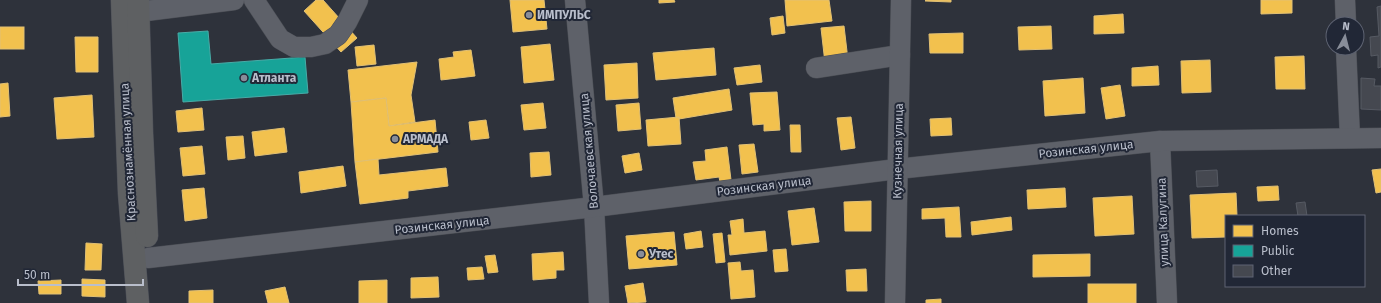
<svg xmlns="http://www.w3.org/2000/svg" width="1381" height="303" font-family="'Fira Sans',sans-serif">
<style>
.homes{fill:#f2c14e;stroke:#e1c074}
.public{fill:#17a398;stroke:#48aba7}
.building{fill:#454850;stroke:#565a63}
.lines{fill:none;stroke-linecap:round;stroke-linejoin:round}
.minor-casing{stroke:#4a4d54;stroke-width:21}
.highway-casing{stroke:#4b4e57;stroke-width:23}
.minor{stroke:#5e6169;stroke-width:20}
.highway{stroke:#5e6062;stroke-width:22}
.poi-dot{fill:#888d99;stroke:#212736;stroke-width:1.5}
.labels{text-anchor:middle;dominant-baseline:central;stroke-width:4;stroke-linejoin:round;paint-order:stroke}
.poi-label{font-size:12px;font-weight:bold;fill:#b9becb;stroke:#212736;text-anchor:start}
.street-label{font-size:12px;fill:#b9becb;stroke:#212736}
</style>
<rect width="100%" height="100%" fill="#2e323b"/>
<g class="homes">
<path d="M316 0H323L357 38 341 52 304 11Z"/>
<path d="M510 0H544L547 29 513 32Z"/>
<path d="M659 0H674L675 2 659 3Z"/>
<path d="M785 0H829L832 21 787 26Z"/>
<path d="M926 0H951V2L925 1Z"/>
<path d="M1261 0H1292V13L1261 14Z"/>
<path d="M1123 14 1124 33 1094 34V16Z"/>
<path d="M783 16 785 33 772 35 770 18Z"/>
<path d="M844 26 848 60 825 63 821 28Z"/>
<path d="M1051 26 1052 49 1019 50 1018 27Z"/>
<rect x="0" y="27" width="24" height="22"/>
<path d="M963 33V53H930L929 34Z"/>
<path d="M75 37H98V72H76Z"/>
<path d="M550 44 554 80 524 83 521 47Z"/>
<path d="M374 45 376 64 357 66 355 47Z"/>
<path d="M714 48 716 75 656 80 653 53Z"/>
<path d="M471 50 475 76 441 80 439 59 454 57 453 52Z"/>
<path d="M1304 56 1305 89H1276L1275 57Z"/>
<path d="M1210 60 1211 92 1182 93 1181 61Z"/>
<path d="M417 62 411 95 415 122 389 126 386 98 351 102 348 70Z"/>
<path d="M637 63 638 98 606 100 604 65Z"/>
<path d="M760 65 762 82 737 85 734 68Z"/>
<path d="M1158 66 1159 85 1132 86V68Z"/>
<path d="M1083 78 1085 113 1045 116 1043 81Z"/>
<path d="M8 83 10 116 0 117V84Z"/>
<path d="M1120 85 1125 116 1106 119 1101 88Z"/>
<path d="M729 89 732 110 679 119V117L676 118 673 98Z"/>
<path d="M777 92 780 130 764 131V124L753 125 750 93Z"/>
<path d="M92 95 94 137 57 139 54 98Z"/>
<path d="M386 98 389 126 435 120 438 152 355 162 351 102Z"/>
<path d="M543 103 546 128 524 130 521 105Z"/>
<path d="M639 103 641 129 618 131 616 105Z"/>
<path d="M202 108 204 130 178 132 176 111Z"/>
<path d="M679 117 681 144 648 146 646 120Z"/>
<path d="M851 117 855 148 841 150 837 118Z"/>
<path d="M951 118 952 135 931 136 930 119Z"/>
<path d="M486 120 489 138 471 140 469 122Z"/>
<path d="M790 125H800L801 152H791Z"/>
<path d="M284 128 287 152 255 156 252 132Z"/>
<path d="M243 136 245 158 228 160 226 137Z"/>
<path d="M754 144 758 172 742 174 739 145Z"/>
<path d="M202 146 205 174 183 176 180 148Z"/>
<path d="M727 147 731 180 720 182 719 177 696 180 693 162 706 161 705 150Z"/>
<path d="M549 152 551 175 531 177 530 153Z"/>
<path d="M639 153 642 170 625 173 622 156Z"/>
<path d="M378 159 379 175 446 168 448 186 408 191V198L360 204 355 162Z"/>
<path d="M343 166 346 186 301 193 299 172Z"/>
<path d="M1381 169V192L1376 193 1372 170Z"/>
<path d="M1278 186 1279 200 1258 201 1257 187Z"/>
<path d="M204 188 207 218 185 221 182 190Z"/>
<path d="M1065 188 1066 207 1028 209 1027 190Z"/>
<path d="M1236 193 1237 216H1226V237L1192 238 1190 195Z"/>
<path d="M1132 196 1134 234 1095 236 1093 198Z"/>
<path d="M871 201V231H845L844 202Z"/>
<path d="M959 207 961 237H946L945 218 922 219V209Z"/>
<path d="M814 208 819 242 792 245 788 211Z"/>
<path d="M1011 217 1012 230 972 235 971 222Z"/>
<path d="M743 219 744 233 765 231 767 251 730 255 728 235H732L730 221Z"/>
<path d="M701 231 703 247 686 249 684 234Z"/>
<path d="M674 232 677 265 629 269 626 236Z"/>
<path d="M722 233 725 262 716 263 713 234Z"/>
<path d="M86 243 102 244 101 270H85Z"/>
<path d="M786 249 788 271 775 272 773 250Z"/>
<path d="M563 252 564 270H556V278L533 280 532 254Z"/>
<path d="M1090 254V276L1033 277V255Z"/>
<path d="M495 255 498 272 488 273 485 256Z"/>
<path d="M740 262 741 271 753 270 755 297 731 299 728 263Z"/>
<path d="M482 267 484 279 468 280 467 268Z"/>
<path d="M866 269 867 291H847L846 270Z"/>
<path d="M438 277 439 297 411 298V278Z"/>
<path d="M82 279 105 280V297L82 296Z"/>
<path d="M61 280V294H39L38 281Z"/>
<path d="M387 280V303H359V281Z"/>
<path d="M643 283 646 302 628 303 625 286Z"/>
<rect x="1088" y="284" width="48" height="19"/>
<path d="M285 287 289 303H268L265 291Z"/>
<path d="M213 290V303H189V291Z"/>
<path d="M941 299V303H926V300Z"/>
</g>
<path class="public" d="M208 31 211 64 305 57 308 93 183 102 178 33Z"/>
<g class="building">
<path d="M1381 6V67L1378 68V55L1371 56 1370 37 1379 36 1377 7Z"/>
<path d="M1361 78 1375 79 1374 86H1381V110L1361 109Z"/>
<path d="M1217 170 1218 186 1197 187 1196 171Z"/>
<path d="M1305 202 1307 216H1298L1296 203Z"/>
</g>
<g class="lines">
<g class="minor-casing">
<g id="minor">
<path d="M254 0 280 39 294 47H311L325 44 338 35 347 22 358 0"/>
<path d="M575 0 594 207 599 303"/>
<path d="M1345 0 1346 24"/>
<path d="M138 12 234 0"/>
<path d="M1346 48 1350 138"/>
<path d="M816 68 900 55"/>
<path d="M1160 141 1167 303"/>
<path d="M148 258 594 207 897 169 1160 141 1381 138"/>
<path d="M895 303 901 0"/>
</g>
</g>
<g class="highway-casing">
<g id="highway">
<path d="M122 0 129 193 138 303"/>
<path d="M138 0 142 133 147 236"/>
</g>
</g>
<use href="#minor" class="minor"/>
<use href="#highway" class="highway"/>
</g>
<g class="poi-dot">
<circle cx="529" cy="15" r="4"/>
<circle cx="244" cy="78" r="4"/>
<circle cx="395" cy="139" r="4"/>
<circle cx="641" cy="254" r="4"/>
</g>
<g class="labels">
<g class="poi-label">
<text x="537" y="15">ИМПУЛЬС</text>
<text x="252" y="78">Атланта</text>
<text x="403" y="139">АРМАДА</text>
<text x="649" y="254">Утес</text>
</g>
<g class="street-label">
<text transform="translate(1086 149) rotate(-6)">Розинская улица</text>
<text transform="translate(589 151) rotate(-95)">Волочаевская улица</text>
<text transform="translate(898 151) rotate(-89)">Кузнечная улица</text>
<text transform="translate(128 152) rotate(-93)">Краснознамённая улица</text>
<text transform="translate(764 186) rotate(-7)">Розинская улица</text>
<text transform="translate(1163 222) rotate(-92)">улица Калугина</text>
<text transform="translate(442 225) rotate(-6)">Розинская улица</text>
</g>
</g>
<rect x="1225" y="215" width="140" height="72" fill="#212736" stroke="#5e6372"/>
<rect x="1233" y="225" width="20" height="12" fill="#f2c14e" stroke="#5e6372"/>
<text x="1261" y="235" font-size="12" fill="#b9becb">Homes</text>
<rect x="1233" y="245" width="20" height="12" fill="#17a398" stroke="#5e6372"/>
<text x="1261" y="255" font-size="12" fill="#b9becb">Public</text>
<rect x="1233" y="265" width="20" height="12" fill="#454850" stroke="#5e6372"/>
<text x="1261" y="275" font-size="12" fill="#b9becb">Other</text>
<g transform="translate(1345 36) rotate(7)"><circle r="19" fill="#212736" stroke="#5e6372"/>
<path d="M0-3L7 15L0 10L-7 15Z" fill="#888d99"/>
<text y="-6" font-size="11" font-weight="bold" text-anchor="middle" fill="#b9becb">N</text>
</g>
<path d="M18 279v6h125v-6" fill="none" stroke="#b9becb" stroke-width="2"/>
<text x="24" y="279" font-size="12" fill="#b9becb" stroke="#212736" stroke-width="3" paint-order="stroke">50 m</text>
</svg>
